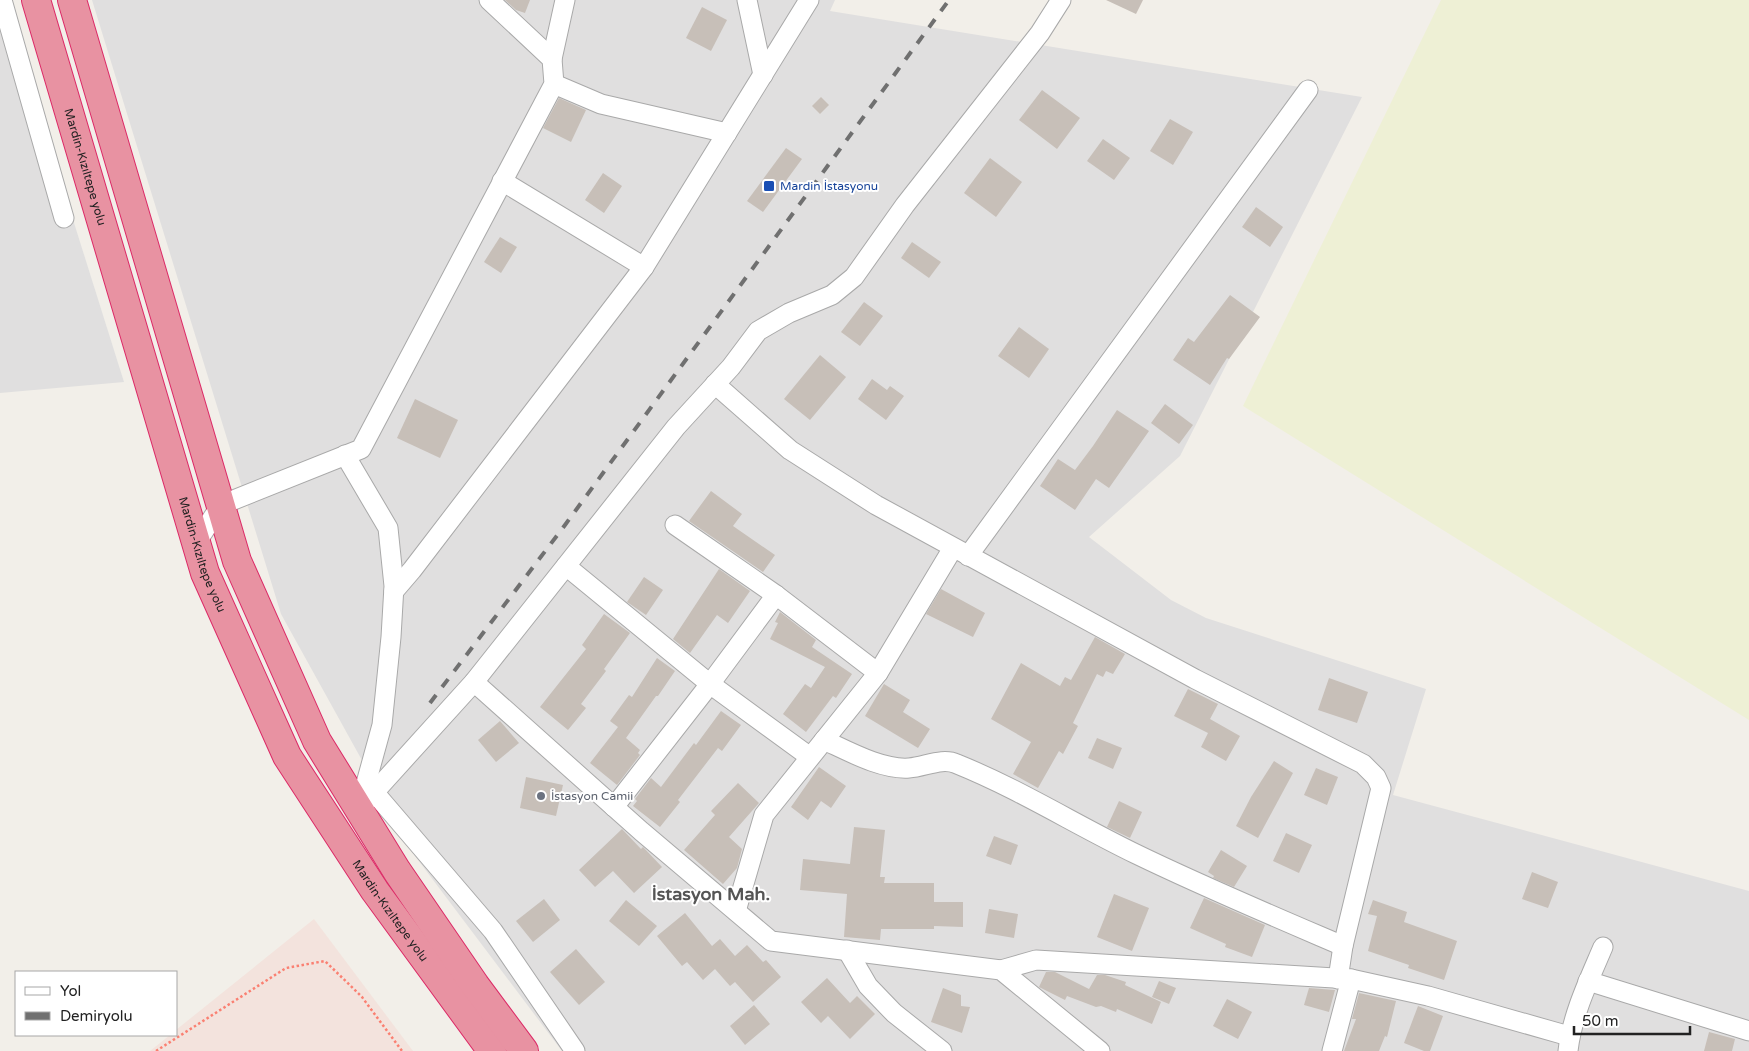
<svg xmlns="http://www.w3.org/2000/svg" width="1749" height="1051" font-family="'Varela Round',sans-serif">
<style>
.residential{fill:#e0dfdf}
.military{fill:#f3e3dd}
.farmland{fill:#eef0d5}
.building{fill:#c7bfb8}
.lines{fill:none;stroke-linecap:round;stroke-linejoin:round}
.minor-casing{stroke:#a9a9a9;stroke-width:21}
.highway-casing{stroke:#dc2a67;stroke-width:30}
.path{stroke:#fa8072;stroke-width:2.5;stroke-dasharray:2.5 2.5;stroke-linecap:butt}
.minor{stroke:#fff;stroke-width:19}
.highway{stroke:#e892a2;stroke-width:28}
.rail{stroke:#707070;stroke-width:4;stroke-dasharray:10 10;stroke-linecap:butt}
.transit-dot{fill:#1a4fb4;stroke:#fff;stroke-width:2}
.worship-dot{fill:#6b7280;stroke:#fff;stroke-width:2}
.labels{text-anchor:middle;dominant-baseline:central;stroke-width:4;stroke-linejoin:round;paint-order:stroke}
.street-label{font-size:12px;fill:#222;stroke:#fff}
.transit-label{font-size:12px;fill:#164399;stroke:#fff;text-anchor:start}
.worship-label{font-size:12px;fill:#5b616d;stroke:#fff;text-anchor:start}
.district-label{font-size:18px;font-weight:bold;fill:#555;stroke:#fff}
</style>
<rect width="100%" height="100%" fill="#f2efe9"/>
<g class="residential">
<path d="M0 0H4L124 382 0 393Z"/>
<path d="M92 0H835L830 11 1362 97 1180 456 1089 537 1171 600 1206 618 1426 689 1393 795 1749 891V1051H562L415 856 281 614Z"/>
</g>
<path class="military" d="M314 919 413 1051H150L170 1035H176V1030Z"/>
<path class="farmland" d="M1441 0H1749V720L1243 406Z"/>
<g class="building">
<path d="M505 0H530L525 13 516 10Z"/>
<path d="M1106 0H1143L1136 14Z"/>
<path d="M702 7 727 20 711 51 686 38Z"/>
<path d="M1042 90 1080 118 1057 149 1019 120Z"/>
<path d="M821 97 829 105 820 114 812 106Z"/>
<path d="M559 98 586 110 571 142 543 128Z"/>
<path d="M1170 119 1193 132 1173 165 1150 151Z"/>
<path d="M1103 139 1130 158 1114 180 1087 161Z"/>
<path d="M786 148 802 159 763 212 747 201Z"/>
<path d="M990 158 1022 182 996 217 964 193Z"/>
<path d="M603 173 622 186 604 213 585 200Z"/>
<path d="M1256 207 1283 227 1270 247 1242 227Z"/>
<path d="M500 237 517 247 501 273 484 262Z"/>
<path d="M912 242 941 262 929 278 901 258Z"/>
<path d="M1230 295 1260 317 1229 359 1227 358 1210 385 1173 360 1188 338 1194 342Z"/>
<path d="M864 302 883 316 860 346 841 332Z"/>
<path d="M1019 327 1049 349 1029 378 998 356Z"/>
<path d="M820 355 846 377 810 420 784 399Z"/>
<path d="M872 379 887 390 890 386 904 396 886 420 858 399Z"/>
<path d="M415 399 458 420 440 458 397 438Z"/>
<path d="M1165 404 1193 425 1179 444 1151 423Z"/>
<path d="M1117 410 1149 431 1109 488 1096 479 1075 510 1040 486 1058 459 1075 470 1093 446Z"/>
<path d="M711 491 742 514 733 526 775 555 763 572 689 521Z"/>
<path d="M719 569 750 591 728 623 717 615 690 653 673 639Z"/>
<path d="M644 577 663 590 646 615 627 602Z"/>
<path d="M941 589 985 613 973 637 926 614Z"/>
<path d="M780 612 816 640 812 647 852 674 836 698 833 696 806 732 783 714 805 684 811 688 825 667 770 639 778 623 775 622Z"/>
<path d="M604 614 630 633 604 669 606 671 581 704 586 708 568 730 540 707 586 649 582 645Z"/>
<path d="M1095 637 1125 654 1113 674 1106 671 1103 677 1097 674 1073 723 1078 726 1063 754 1059 751 1038 788 1013 774 1031 742 991 719 1021 663 1060 686 1065 677 1071 680Z"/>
<path d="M657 658 675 671 658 696H656L626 738 640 750 638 753 640 755 617 785 590 763 618 727 610 721 629 695 632 697Z"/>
<path d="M1329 678 1368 692 1357 723 1318 710Z"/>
<path d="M884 684 910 700 903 712 930 729 918 748 865 716Z"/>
<path d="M1188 689 1218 704 1210 719 1240 736 1226 761 1201 747 1208 733 1174 716Z"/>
<path d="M721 711 741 725 722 751 718 748 678 800 680 802 660 827 633 806 637 801 635 799 651 778 661 787 694 743 696 745Z"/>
<path d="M500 721 519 743 496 762 478 740Z"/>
<path d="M1097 738 1122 748 1113 769 1088 758Z"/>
<path d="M1274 761 1293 773 1258 838 1236 826 1251 797Z"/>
<path d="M819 767 846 786 831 808 821 801 808 820 791 807Z"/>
<path d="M1316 768 1338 777 1327 805 1304 795Z"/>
<path d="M526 777 563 785 556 816 520 808Z"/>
<path d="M738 783 759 803 729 837 742 849 737 868 723 884 684 850 715 815 711 811Z"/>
<path d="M1119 801 1142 812 1130 838 1107 827Z"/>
<path d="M854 827 885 830 880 877H885L884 883H934V902H963V927L934 926V929H881L880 940 844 937 847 894 800 890 803 859 850 864Z"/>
<path d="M622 829 641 849 643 847 662 867 634 893 613 871 595 887 579 870Z"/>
<path d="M1286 833 1312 845 1299 873 1273 861Z"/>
<path d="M994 836 1018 845 1011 865 986 856Z"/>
<path d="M1221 850 1247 866 1234 887 1213 878 1214 876 1208 872Z"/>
<path d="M1532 872 1558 882 1548 908 1522 899Z"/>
<path d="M1114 894 1149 908 1132 951 1097 937Z"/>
<path d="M1204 898 1265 925 1252 957 1225 947 1226 944 1190 928Z"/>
<path d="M544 899 560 920 533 942 516 921Z"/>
<path d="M626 900 657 926 639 946 609 921Z"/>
<path d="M1373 900 1407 912 1404 922 1457 941 1444 980 1408 968 1409 965 1368 951 1377 916 1368 914Z"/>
<path d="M989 909 1018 914 1014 938 985 933Z"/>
<path d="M685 913 712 946 720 939 735 956 747 945 763 962 766 960 781 977 753 1002 735 982 730 986 715 969 703 980 687 962 682 966 657 936Z"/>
<path d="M576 949 605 982 579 1005 550 972Z"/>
<path d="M1046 972H1055L1089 989 1097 975H1105L1126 982 1125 985 1161 1002 1152 1024 1117 1009 1116 1012 1101 1006 1096 1007 1067 996 1065 1000 1039 987Z"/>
<path d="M827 978 850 1003 857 996 875 1014 850 1039 828 1016 821 1023 801 1002Z"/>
<path d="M1159 981 1176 988 1169 1004 1152 997Z"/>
<path d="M943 988 961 995V1006L970 1007 962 1033 931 1022Z"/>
<path d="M1309 988 1335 990 1329 1012 1304 1005Z"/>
<path d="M1359 993 1396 1001 1387 1037 1385 1036 1379 1051H1344L1356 1019H1352Z"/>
<path d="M1227 999 1252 1012 1238 1039 1213 1026Z"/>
<path d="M754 1005 770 1024 745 1045 730 1026Z"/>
<path d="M1418 1006 1443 1016 1430 1051H1424L1404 1043Z"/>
<path d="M1709 1032 1735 1039 1732 1051H1704Z"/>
</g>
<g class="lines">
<g class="minor-casing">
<g id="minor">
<path d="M2 0 64 218"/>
<path d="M747 0 763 75"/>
<path d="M552 59 565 0"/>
<path d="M554 84 601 104 727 133"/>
<path d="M502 181 644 267"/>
<path d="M715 384 790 450 876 505 1195 679 1363 764 1376 777 1381 788 1343 946 1338 979"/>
<path d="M345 455 388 528 394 586 391 637 382 725 360 805"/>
<path d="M675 525 776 595 878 673"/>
<path d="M196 543 221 505 361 449 554 84 552 59 489 0"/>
<path d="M968 556 1308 90"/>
<path d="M566 566 710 684 810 757"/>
<path d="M394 591 412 570 644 267 809 0"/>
<path d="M474 682 641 831 771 941 1001 970 1100 1051"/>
<path d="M824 740C848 751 882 770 909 768 925 767 942 757 957 764 1019 789 1076 825 1136 854 1204 887 1273 916 1343 946"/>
<path d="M374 792 493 931 575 1051"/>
<path d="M614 807 710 684 776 595"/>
<path d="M359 809 474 682 676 427 731 367 758 331 789 313 832 295 854 277 905 205 1040 33 1061 0"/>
<path d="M736 911 764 815 878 673 953 548"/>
<path d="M847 950 868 986 894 1013 942 1051"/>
<path d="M1001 970 1036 960 1351 979 1428 996 1569 1036"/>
<path d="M1588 981 1749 1031"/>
<path d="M1332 1051 1351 979"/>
<path d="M1568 1051C1572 1015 1589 980 1603 947"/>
</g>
</g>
<g class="highway-casing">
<g id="highway">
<path id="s1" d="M36 0 205 573 287 756 375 891 492 1051"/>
<path d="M72 0 237 561 317 741 397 871 475 985 524 1051"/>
</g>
</g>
<path class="path" d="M156 1051 286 968 325 961 362 997 402 1051"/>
<use href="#minor" class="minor"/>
<use href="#highway" class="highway"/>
<path class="rail" d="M430 703 565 525 949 0"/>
</g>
<rect class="transit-dot" x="763" y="180" width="12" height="12" rx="2.5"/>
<circle class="worship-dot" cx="541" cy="796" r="5"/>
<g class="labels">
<g class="street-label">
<text stroke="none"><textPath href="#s1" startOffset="174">Mardin-Kızıltepe yolu</textPath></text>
<text stroke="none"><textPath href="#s1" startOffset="579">Mardin-Kızıltepe yolu</textPath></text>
<text stroke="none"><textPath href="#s1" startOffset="984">Mardin-Kızıltepe yolu</textPath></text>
</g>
<g class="transit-label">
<text x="780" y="186">Mardin İstasyonu</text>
</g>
<g class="worship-label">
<text x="551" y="796">İstasyon Camii</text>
</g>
<g class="district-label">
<text x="711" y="894">İstasyon Mah.</text>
</g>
</g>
<rect x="15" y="971" width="162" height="65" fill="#ffffff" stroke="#a7a7a7"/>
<rect x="25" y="987" width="25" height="8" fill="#ffffff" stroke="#a7a7a7"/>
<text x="60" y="996" font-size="15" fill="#222222">Yol</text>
<rect x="25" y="1012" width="25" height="8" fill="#707070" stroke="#a7a7a7"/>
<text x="60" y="1021" font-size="15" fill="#222222">Demiryolu</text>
<path d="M1574 1026v8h116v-8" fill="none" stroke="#222222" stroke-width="2.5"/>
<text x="1582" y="1026" font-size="15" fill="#222222" stroke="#ffffff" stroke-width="4" paint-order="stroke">50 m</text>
</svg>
